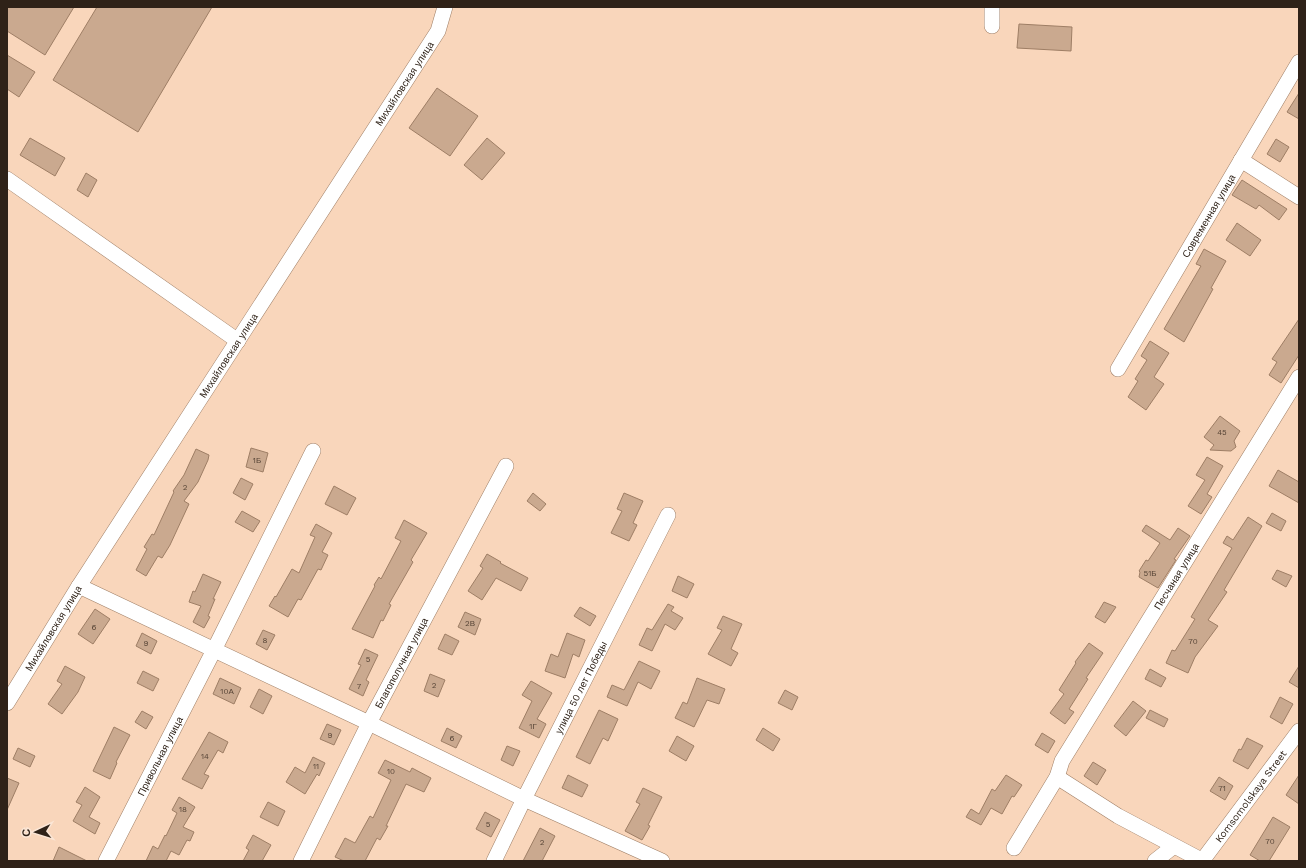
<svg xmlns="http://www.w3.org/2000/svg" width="1306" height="868" font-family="'Work Sans',sans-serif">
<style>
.building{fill:#caa98f;stroke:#9e7e65}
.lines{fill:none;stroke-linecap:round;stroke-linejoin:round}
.minor-casing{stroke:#9f7f66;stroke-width:16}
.minor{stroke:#fff;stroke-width:15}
.labels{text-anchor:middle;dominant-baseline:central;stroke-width:3.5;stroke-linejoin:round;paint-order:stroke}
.number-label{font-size:8px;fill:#564436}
.street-label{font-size:10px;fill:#2f2218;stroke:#fbe6d6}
</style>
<rect width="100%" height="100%" fill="#f9d6bb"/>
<g class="building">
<path d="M7 7H74L45 55 7 31Z"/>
<path d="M97 7H212L138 132 53 80Z"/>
<path d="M1019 24 1072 27 1071 51 1017 48Z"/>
<path d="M7 55 35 72 19 97 7 89Z"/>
<path d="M437 88 478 116 450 156 409 128Z"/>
<path d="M1299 93V119L1287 112Z"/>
<path d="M30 138 65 158 55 176 20 155Z"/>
<path d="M487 138 505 153 482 180 464 165Z"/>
<path d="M1276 139 1289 147 1280 162 1267 154Z"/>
<path d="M86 173 97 180 88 197 77 190Z"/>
<path d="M1242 180 1287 209 1279 220 1259 205 1256 209 1232 195Z"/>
<path d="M1237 223 1261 240 1250 256 1226 240Z"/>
<path d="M1204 249 1226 261 1211 288 1213 289 1184 342 1164 329 1201 266 1196 264Z"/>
<path d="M1299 319V355L1281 383 1269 375 1277 362 1272 359Z"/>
<path d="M1150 341 1169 353 1154 377 1164 384 1146 410 1128 397 1138 381 1135 379 1147 360 1141 356Z"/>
<path d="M1220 416 1240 431 1234 441 1236 447 1231 451 1210 450 1214 445 1204 437Z"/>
<path d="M251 448 268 453 263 472 246 467Z"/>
<path d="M196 449 209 455 208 460 198 482 184 501 189 504 170 545 162 558 158 556 146 576 136 570 147 549 144 547 152 534 154 535 174 492 173 491 184 475Z"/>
<path d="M1207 457 1223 466 1207 494 1212 497 1201 514 1188 506 1205 480 1196 475Z"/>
<path d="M1278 470 1299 482V503L1269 486Z"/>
<path d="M241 478 253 484 245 500 233 493Z"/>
<path d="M334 486 356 498 347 515 325 504Z"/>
<path d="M533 493 546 504 540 511 527 501Z"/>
<path d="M624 493 643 501 633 523 637 525 629 541 611 533 622 511 617 509Z"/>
<path d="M242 511 260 521 253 532 235 522Z"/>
<path d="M1272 513 1286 521 1281 531 1266 523Z"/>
<path d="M1248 517 1262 526 1224 590 1227 592 1208 620 1218 626 1195 657 1188 673 1166 663 1172 650 1175 651 1195 619 1191 617 1232 548 1223 543 1227 536 1233 540Z"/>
<path d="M404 520 427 533 411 560 413 562 389 604 391 605 383 621 381 620 373 638 352 629 375 586 374 585 379 577 381 579 401 541 395 538Z"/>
<path d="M316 524 332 533 322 552 328 555 321 570 318 569 301 600 298 599 288 617 269 606 275 596 276 597 292 569 299 573 315 537 310 535Z"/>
<path d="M1146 525 1170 540 1178 528 1190 536 1174 559 1176 560 1158 588 1139 577 1140 572 1139 571 1146 560 1148 561 1160 543 1142 531Z"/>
<path d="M487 554 501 562 500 563 528 578 521 591 496 578 482 600 468 591 483 568 480 566Z"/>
<path d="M1277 570 1292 576 1286 587 1272 579Z"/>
<path d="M203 574 221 582 213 599H215L208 616 210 617 204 628 193 622 201 606 189 602 193 591 195 592Z"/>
<path d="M678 576 694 584 687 598 672 591Z"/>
<path d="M1104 602 1116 607 1105 623 1095 617Z"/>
<path d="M668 604 674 607 671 611 683 618 675 630 665 624 652 651 639 645 647 628 652 630Z"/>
<path d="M580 607 596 616 590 626 574 616Z"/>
<path d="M95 609 110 619 93 644 78 634Z"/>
<path d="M465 612 481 619 475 635 458 627Z"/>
<path d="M723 616 742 624 731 649 738 653 731 666 708 654 722 630 717 628Z"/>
<path d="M263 630 275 635 267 650 256 644Z"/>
<path d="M142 633 157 641 151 654 136 646Z"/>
<path d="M567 633 585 640 579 657 573 654 565 678 545 671 551 654 558 657Z"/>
<path d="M445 634 459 641 452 655 438 649Z"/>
<path d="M1089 643 1103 653 1086 678 1088 679 1069 709 1074 712 1065 724 1050 713 1064 694 1059 690 1076 663 1075 662Z"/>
<path d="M365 649 378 655 366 680 369 682 363 696 349 689 361 665 358 664Z"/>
<path d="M639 661 660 671 651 689 638 682 627 706 607 697 612 685 624 690Z"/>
<path d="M65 666 85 677 78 692 62 714 48 704 62 684 57 681Z"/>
<path d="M1299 666V688L1289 682Z"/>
<path d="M1150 669 1166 678 1161 687 1145 679Z"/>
<path d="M143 671 159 679 153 691 137 683Z"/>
<path d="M430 674 445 680 438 697 424 691Z"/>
<path d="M220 678 241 688 234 704 213 694Z"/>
<path d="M697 678 725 689 719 704 707 700 694 727 675 718 683 702 687 704Z"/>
<path d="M531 681 552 693 537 719 546 724 539 738 519 728 532 701 522 695Z"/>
<path d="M259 689 272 696 263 714 250 707Z"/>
<path d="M785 690 798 697 792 710 778 703Z"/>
<path d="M1280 697 1293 704 1282 724 1270 717Z"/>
<path d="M1133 701 1146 711 1126 736 1114 726Z"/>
<path d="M599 710 618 719 608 741 603 738 590 764 576 757Z"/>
<path d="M1150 710 1168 719 1164 727 1146 718Z"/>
<path d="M142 711 153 717 146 729 135 722Z"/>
<path d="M327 724 341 730 334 745 320 739Z"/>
<path d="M114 727 130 735 116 762 117 763 110 779 93 771Z"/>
<path d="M447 728 462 736 456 748 441 741Z"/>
<path d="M763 728 780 739 773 751 756 740Z"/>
<path d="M209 732 228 742 223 753 218 750 204 774 209 776 202 789 182 779Z"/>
<path d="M1042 733 1055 741 1048 753 1035 745Z"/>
<path d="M677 736 694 746 686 761 669 751Z"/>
<path d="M1247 738 1263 746 1248 769 1233 761 1239 749 1241 750Z"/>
<path d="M507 746 520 751 513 766 501 760Z"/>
<path d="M18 748 35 756 30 767 13 759Z"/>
<path d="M313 757 325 763 319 776 317 774 305 794 286 782 295 767 305 773Z"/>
<path d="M385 760 410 772 412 768 431 778 424 792 406 784 386 826H388L380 840 377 838 365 861H344L335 857 345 838 355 843 370 816 373 818 391 780 378 773Z"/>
<path d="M1093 762 1106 770 1097 785 1084 776Z"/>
<path d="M568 775 588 785 582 797 562 788Z"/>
<path d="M1006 775 1022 785 1014 797 1012 796 1002 814 991 808 981 825 966 817 971 809 979 814 992 789 995 791Z"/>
<path d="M1299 775V804L1286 795Z"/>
<path d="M1219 777 1233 786 1225 800 1210 791Z"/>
<path d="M7 778 19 783 7 810Z"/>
<path d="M85 787 100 797 89 817 100 823 95 834 73 821 82 805 76 802Z"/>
<path d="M643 788 662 797 648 825 650 826 642 840 625 831 640 804 636 802Z"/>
<path d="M179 797 195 807 183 827 194 832 190 841 187 840 179 855 171 851 166 861H146L153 846 158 849 165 835 166 836 177 813 172 810Z"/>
<path d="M268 802 285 811 278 826 260 817Z"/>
<path d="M485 812 500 820 491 837 476 829Z"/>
<path d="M1273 817 1290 827 1269 861H1260L1250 855Z"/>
<path d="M540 828 555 836 542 861H523Z"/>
<path d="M253 835 271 845 262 861H243L249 850 246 848Z"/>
<path d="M59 847 87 861H53Z"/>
</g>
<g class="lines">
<g class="minor-casing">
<g id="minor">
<path d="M992 26V7"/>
<path d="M1241 160 1299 197"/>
<path d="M7 179 238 341"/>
<path id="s1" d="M1118 369 1299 62"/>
<path d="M79 586 369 723 524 799 662 861"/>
<path id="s2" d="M7 703 79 586 438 31 445 7"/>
<path d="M1057 777 1118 816 1203 861"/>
<path id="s3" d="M1014 848 1057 777 1062 761 1299 377"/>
<path id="s4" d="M106 861 214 650 313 451"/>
<path id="s5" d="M301 861 369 723 506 466"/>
<path id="s6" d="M494 861 524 799 668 515"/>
<path d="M1155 861 1174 846"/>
<path id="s7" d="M1202 861 1299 731"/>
</g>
</g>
<use href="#minor" class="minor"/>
</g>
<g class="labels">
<g class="number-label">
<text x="1222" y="432">45</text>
<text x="257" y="460">1Б</text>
<text x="185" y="487">2</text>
<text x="1150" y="573">51Б</text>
<text x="470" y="623">2В</text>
<text x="94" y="627">6</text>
<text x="265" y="640">8</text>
<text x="1193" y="641">70</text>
<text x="146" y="643">9</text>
<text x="368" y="659">5</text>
<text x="434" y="685">2</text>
<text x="359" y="686">7</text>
<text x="227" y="691">10А</text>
<text x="533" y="726">1Г</text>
<text x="330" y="735">9</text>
<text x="452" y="738">6</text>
<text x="205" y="756">14</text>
<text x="316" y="766">11</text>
<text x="391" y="771">10</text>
<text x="1222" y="788">71</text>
<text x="183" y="809">18</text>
<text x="488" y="824">5</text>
<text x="1270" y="841">70</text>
<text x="542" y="842">2</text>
</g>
<g class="street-label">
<text stroke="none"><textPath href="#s2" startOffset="736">Михайловская улица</textPath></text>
<text stroke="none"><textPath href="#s1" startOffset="178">Современная улица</textPath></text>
<text stroke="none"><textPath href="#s2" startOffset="412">Михайловская улица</textPath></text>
<text stroke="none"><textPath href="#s3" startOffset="317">Песчаная улица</textPath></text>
<text stroke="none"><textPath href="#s2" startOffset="88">Михайловская улица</textPath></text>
<text stroke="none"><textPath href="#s5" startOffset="222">Благополучная улица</textPath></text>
<text stroke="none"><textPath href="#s6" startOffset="194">улица 50 лет Победы</textPath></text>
<text stroke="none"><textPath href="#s4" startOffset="118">Привольная улица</textPath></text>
<text stroke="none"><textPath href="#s7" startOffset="81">Komsomolskaya Street</textPath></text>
</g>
</g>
<rect width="1306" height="868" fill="none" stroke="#2f2218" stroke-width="16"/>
<g transform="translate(36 832) rotate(266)" stroke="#fbe6d6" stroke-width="3" paint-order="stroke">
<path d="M0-3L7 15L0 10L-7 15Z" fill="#2f2218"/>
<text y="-6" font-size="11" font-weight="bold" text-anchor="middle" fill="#2f2218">С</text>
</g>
</svg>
